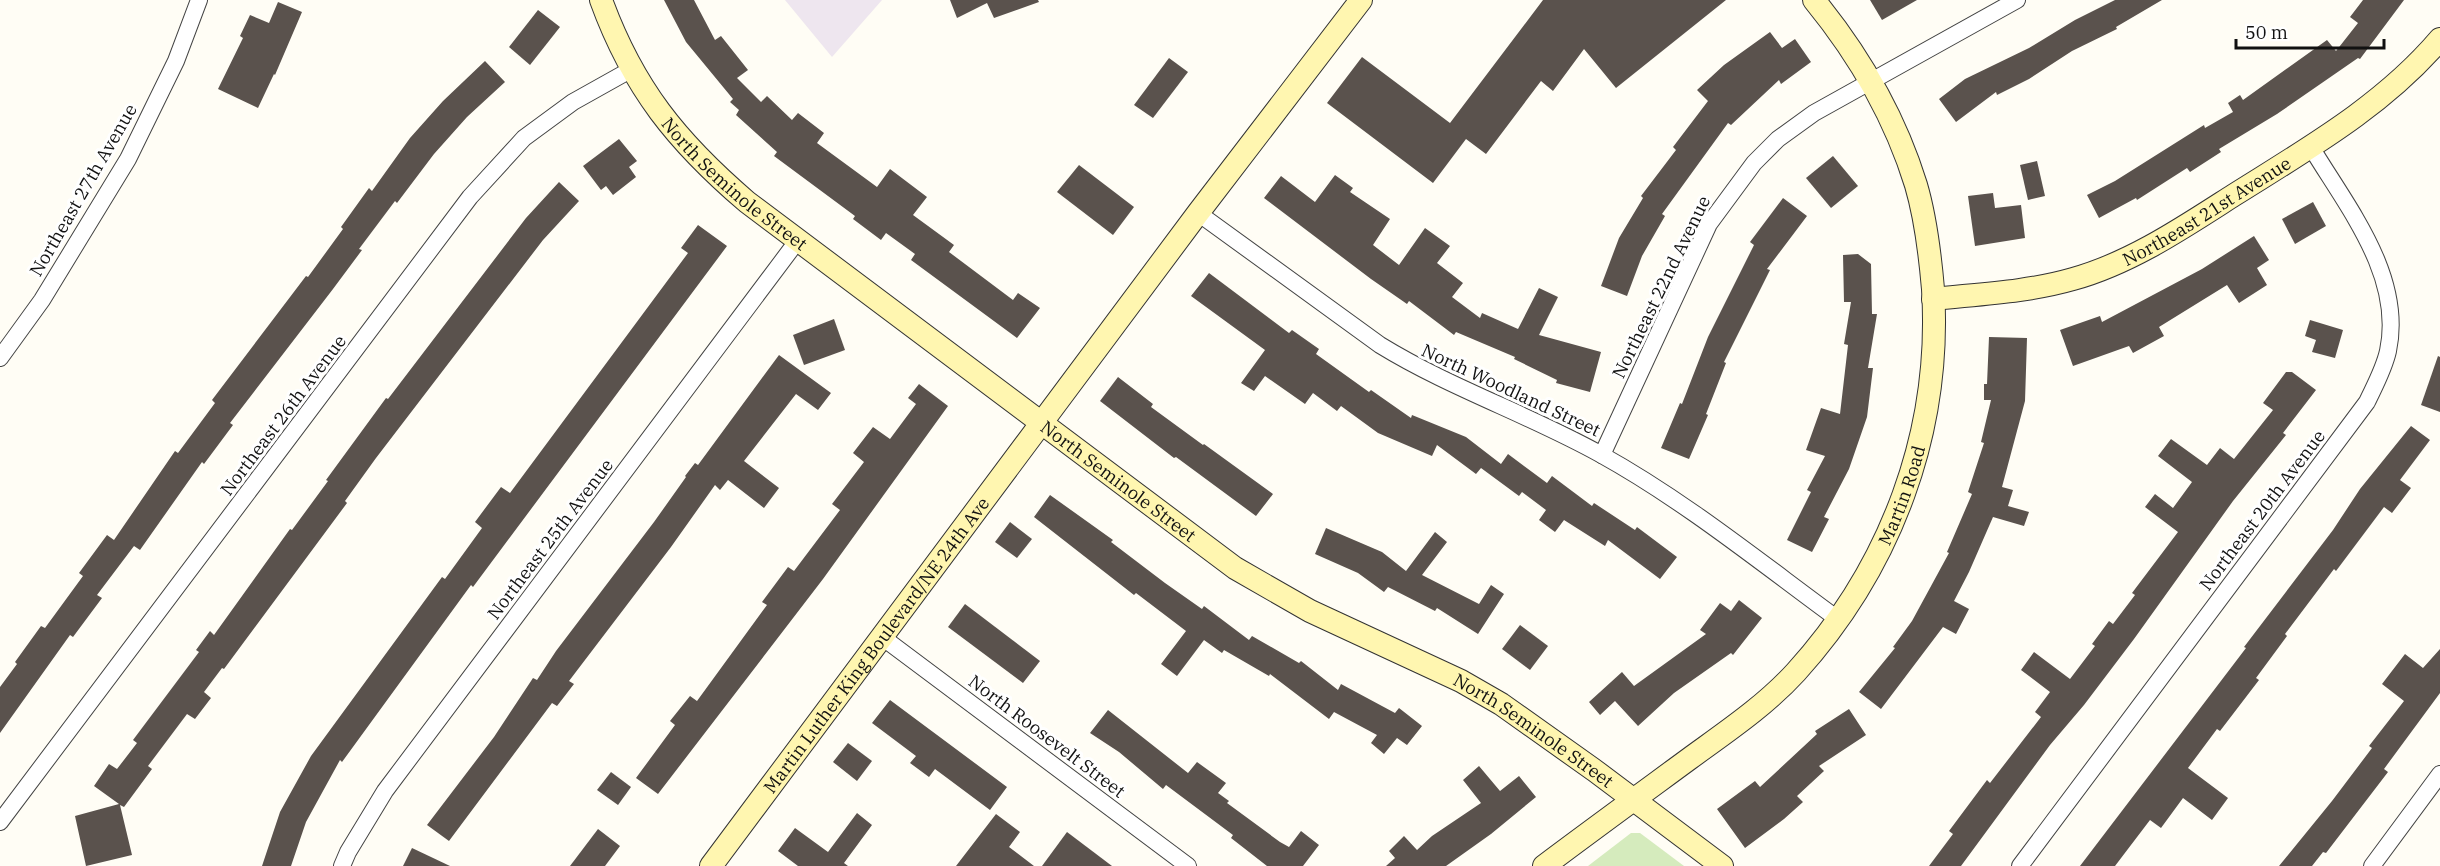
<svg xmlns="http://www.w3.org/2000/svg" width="2440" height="866" font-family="'IBM Plex Serif',serif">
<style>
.industrial{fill:#eee6ef}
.green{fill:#d5ebbd}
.building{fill:#5a524d}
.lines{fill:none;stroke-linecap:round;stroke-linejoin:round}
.street-casing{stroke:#444;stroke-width:18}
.secondary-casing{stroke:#333;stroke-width:24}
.street{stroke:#fff;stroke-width:16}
.secondary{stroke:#fff6b0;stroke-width:22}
.labels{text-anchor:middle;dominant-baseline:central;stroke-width:6;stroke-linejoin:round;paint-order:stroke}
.street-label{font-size:18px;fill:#111;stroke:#fff}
</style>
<rect width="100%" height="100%" fill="#fffdf5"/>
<path class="industrial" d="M785 0H882L832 57Z"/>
<path class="green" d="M1631 833H1640L1684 866H1588Z"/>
<g class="building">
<path d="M664 0H694L715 40 721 36 748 70 737 78 761 102 767 96 792 120 798 113 824 133 817 143 877 187 890 169 927 197 913 215 954 245 949 252 1013 300 1018 293 1040 308 1017 338 911 260 915 254 886 233 881 240 853 219 855 216 774 156 777 152 736 115 739 110 730 102 733 99 686 42Z"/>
<path d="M950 0H1038L1039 2 994 18 987 3 957 18Z"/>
<path d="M1543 0H1726L1616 88 1584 49 1553 91 1541 81 1486 154 1466 139 1433 183 1327 103 1362 57 1450 123Z"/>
<path d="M1870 0H1917L1882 20Z"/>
<path d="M2115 0H2162L2116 27 2117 29 2072 51 2029 79 1997 95 1996 92 1956 122 1939 99 1965 79 2029 48 2075 20Z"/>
<path d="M2363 0H2404L2360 59 2358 58 2277 114 2219 149 2221 152 2190 172 2187 168 2137 200 2136 198 2099 218 2087 195 2115 181 2204 125 2205 128 2233 112 2228 103 2240 95 2243 100 2327 40 2336 51 2358 23 2350 17Z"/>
<path d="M278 2 302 12 275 75 274 74 258 108 218 89 243 38 240 36 250 15 269 23Z"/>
<path d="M538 10 560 27 530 65 509 47Z"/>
<path d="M1770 32 1782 48 1795 39 1811 62 1781 84 1779 80 1731 125 1728 123 1662 214 1665 216 1642 256 1627 296 1601 286 1619 238 1643 198 1641 196 1676 150 1673 147 1708 101 1697 90 1724 65Z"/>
<path d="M1169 58 1188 72 1153 118 1134 105Z"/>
<path d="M485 61 505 82 467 117 434 154 397 203 395 201 359 249 362 250 333 289 230 423 233 425 204 464 202 462 140 550 134 546 97 595 102 598 73 637 70 635 0 733V687L17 664 15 662 41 626 45 628 83 576 79 573 107 535 114 540 175 451 178 453 215 403 212 400 306 276 308 277 343 229 341 227 369 188 372 191 410 138 443 101Z"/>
<path d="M619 139 637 161 629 167 636 177 613 195 606 186 601 190 583 166Z"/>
<path d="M1833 156 1858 186 1831 208 1806 178Z"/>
<path d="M2037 161 2045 196 2028 200 2020 165Z"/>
<path d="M1079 165 1134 207 1113 235 1057 192Z"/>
<path d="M1335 175 1353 188 1350 192 1390 219 1373 245 1399 265 1425 228 1450 246 1437 263 1463 283 1452 297 1480 318 1482 313 1518 329 1539 288 1558 297 1539 335 1601 352 1590 392 1556 383 1557 380 1514 359 1515 357 1456 332 1454 335 1409 301 1407 304 1371 279 1264 198 1281 176 1315 202Z"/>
<path d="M559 182 579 201 543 240 376 458 345 501 347 503 224 669 222 668 204 692 211 698 195 719 187 714 148 766 152 769 124 807 120 805 132 855 86 866 75 816 119 804 94 786 109 764 117 769 137 743 133 740 199 652 196 650 210 631 214 635 290 529 292 530 328 481 326 480 386 398 388 399 526 218Z"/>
<path d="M1993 193 1995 208 2021 205 2025 238 1975 246 1968 196Z"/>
<path d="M1783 198 1807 216 1767 269 1770 270 1724 362 1726 363 1706 414 1708 415 1689 459 1661 448 1680 403 1682 404 1708 337 1754 245 1750 242Z"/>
<path d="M2313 202 2326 226 2295 244 2282 219Z"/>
<path d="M698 225 727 246 473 587 471 585 342 762 340 760 306 822 291 866H262L280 812 311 756 442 577 445 579 482 528 475 522 501 487 510 493 688 253 681 248Z"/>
<path d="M2254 236 2269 260 2257 268 2267 285 2239 303 2227 285 2159 327 2164 336 2133 353 2129 346 2073 366 2060 330 2100 316 2102 322 2202 269Z"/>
<path d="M1858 254 1871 264 1872 314H1877L1868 368H1873L1867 417 1849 469 1824 517 1829 519 1812 552 1787 540 1811 492 1807 490 1825 456 1806 450 1821 408 1840 414 1848 345 1844 344 1851 302H1844L1843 255Z"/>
<path d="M1209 273 1289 333 1292 330 1319 349 1316 354 1369 392 1371 390 1411 418 1412 415 1466 437 1501 464 1508 454 1547 483 1552 476 1592 506 1594 503 1635 530 1637 527 1677 557 1660 579 1608 540 1605 546 1564 520 1555 532 1539 520 1546 510 1522 492 1519 496 1481 468 1476 474 1437 445 1432 456 1378 433 1341 406 1337 411 1313 393 1305 404 1265 376 1254 391 1241 383 1265 350 1191 296Z"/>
<path d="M834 319 845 350 804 365 793 335Z"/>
<path d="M2310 320 2343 330 2335 358 2312 352 2316 340 2305 336Z"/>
<path d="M1989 337 2027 338 2025 401 2002 487 2013 490 2008 506 2029 512 2024 526 1993 517 1969 572 1954 601 1969 609 1956 634 1943 627 1881 709 1859 692 1895 648 1893 647 1912 621 1949 553 1947 552 1972 494 1968 492 1984 443 1981 442 1991 400H1984V384H1987Z"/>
<path d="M779 355 831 393 818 410 796 394 744 461 779 488 764 508 728 480 720 490 715 485 671 547 569 681 574 684 557 706 552 703 449 841 427 825 494 737 533 678 537 680 556 651 654 522 686 477 685 476 695 463 698 465Z"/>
<path d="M2438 356 2440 357V412L2421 405Z"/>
<path d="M2286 372H2292L2316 390 2283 433 2286 435 2233 501 2134 639 2084 705 2050 745 1961 866H1929L1953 834 1949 831 1987 780 1990 783 2041 717 2035 712 2050 692 2021 670 2034 652 2070 679 2095 646 2092 644 2109 621 2113 624 2135 595 2132 593 2178 532 2145 507 2155 494 2173 508 2192 482 2158 456 2171 439 2207 465 2220 448 2234 459 2273 410 2263 403Z"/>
<path d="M1118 377 1153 404 1151 407 1203 445 1204 444 1273 494 1256 516 1176 457 1174 458 1100 401Z"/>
<path d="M919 384 948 406 823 579 658 794 636 778 675 725 670 721 690 696 697 701 767 605 762 602 788 567 794 571 840 510 832 504 864 462 853 453 873 427 890 439 916 404 908 398Z"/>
<path d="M2411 426 2430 440 2400 480 2411 488 2392 513 2384 507 2336 571 2334 569 2285 634 2287 636 2256 678 2259 680 2220 731 2217 729 2188 768 2228 798 2212 820 2183 798 2161 828 2150 820 2115 866H2080L2246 648 2244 647 2333 530 2360 489Z"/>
<path d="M1050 495 1113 540 1111 542 1165 583 1202 609 1204 606 1249 640 1252 636 1299 663 1301 661 1338 690 1341 684 1395 713 1399 708 1422 726 1407 745 1397 738 1384 754 1371 743 1377 735 1334 712 1329 719 1270 674 1269 676 1224 650 1222 653 1204 640 1177 676 1161 664 1186 631 1136 593 1134 595 1034 517Z"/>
<path d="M1010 522 1032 539 1017 558 995 542Z"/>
<path d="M1326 528 1382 552 1406 571 1435 532 1447 542 1422 575 1479 604 1491 585 1504 594 1478 634 1437 608 1435 611 1388 587 1384 592 1358 573 1315 554Z"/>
<path d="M1739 600 1762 618 1733 655 1731 653 1674 693 1638 726 1615 701 1600 715 1589 702 1622 672 1634 686 1706 634 1700 630 1720 603 1731 611Z"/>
<path d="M965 604 1040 661 1023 683 948 627Z"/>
<path d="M1520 625 1548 646 1530 670 1502 649Z"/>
<path d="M2440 649V693L2384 769 2388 772 2326 853 2323 852 2312 866H2279L2332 801 2372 748 2369 746 2404 701 2382 684 2405 654 2423 668Z"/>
<path d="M890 700 1007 787 990 810 935 769 929 777 910 763 916 756 872 723Z"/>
<path d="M1849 709 1866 735 1819 766 1824 771 1797 796 1803 802 1784 819 1745 848 1717 809 1755 781 1760 787 1817 734 1815 731Z"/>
<path d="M1108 710 1188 773 1197 762 1226 783 1218 793 1229 801 1227 803 1280 842 1289 847 1301 831 1319 845 1303 866H1267L1231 838 1233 835 1166 785 1163 789 1119 752 1090 733Z"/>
<path d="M848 743 872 761 857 781 833 762Z"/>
<path d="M1479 766 1500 791 1519 776 1536 797 1491 834 1446 866H1386L1395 858 1389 851 1404 836 1417 850 1432 836 1481 803 1463 780Z"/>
<path d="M611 772 631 787 618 805 597 790Z"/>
<path d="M857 813 872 825 844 863 848 866H798L778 851 795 828 828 852Z"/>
<path d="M996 814 1020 832 1009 847 1034 866H956Z"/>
<path d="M598 829 620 846 605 866H570Z"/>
<path d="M1067 832 1112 866H1042Z"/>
<path d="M412 848 450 866H403Z"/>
</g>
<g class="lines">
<g class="street-casing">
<g id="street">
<path d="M1198 213 1380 345C1450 388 1528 414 1600 454 1685 501 1761 563 1839 620"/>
<path d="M0 358 42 300 128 159 176 61 199 0"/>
<path d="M1602 455 1709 224 1754 163 1778 139 1814 113 2017 0"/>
<path d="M882 637 1188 866"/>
<path d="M0 822 470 197 524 138 573 102 632 69"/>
<path d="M342 866 348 852 385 791 798 240"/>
<path d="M2020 866 2367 402C2375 385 2384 369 2388 351 2404 276 2347 207 2311 147"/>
<path d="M2372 866 2440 774"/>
</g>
</g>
<g class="secondary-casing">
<g id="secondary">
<path id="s1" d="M601 0C633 88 677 142 747 202L1235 568 1310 611 1461 681 1501 704 1594 770 1722 866"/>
<path id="s2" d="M1933 299C1980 294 2028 292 2073 279 2131 263 2184 227 2234 195 2307 149 2383 106 2440 39"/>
<path id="s3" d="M711 866 1198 213 1361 0"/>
<path id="s4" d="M1544 866C1592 830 1640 795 1689 759 1726 732 1765 706 1796 672 1891 567 1942 432 1933 289 1930 254 1926 219 1916 185 1895 117 1859 55 1814 0"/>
</g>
</g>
<use href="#street" class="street"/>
<use href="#secondary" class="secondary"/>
</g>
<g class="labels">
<g class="street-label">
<text stroke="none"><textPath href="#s1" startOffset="231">North Seminole Street</textPath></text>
<text transform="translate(83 190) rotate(-60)">Northeast 27th Avenue</text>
<text stroke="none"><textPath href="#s2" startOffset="292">Northeast 21st Avenue</textPath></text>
<text transform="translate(1661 287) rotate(-64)">Northeast 22nd Avenue</text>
<text transform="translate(1511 390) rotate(25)">North Woodland Street</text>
<text transform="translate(283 415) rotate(-53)">Northeast 26th Avenue</text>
<text stroke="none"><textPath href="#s1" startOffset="717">North Seminole Street</textPath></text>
<text stroke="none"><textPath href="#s4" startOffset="526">Martin Road</textPath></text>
<text transform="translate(2262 510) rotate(-53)">Northeast 20th Avenue</text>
<text transform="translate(550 539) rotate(-53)">Northeast 25th Avenue</text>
<text stroke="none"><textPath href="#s3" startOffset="276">Martin Luther King Boulevard/NE 24th Ave</textPath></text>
<text stroke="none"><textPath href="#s1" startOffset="1203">North Seminole Street</textPath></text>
<text transform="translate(1047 736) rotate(37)">North Roosevelt Street</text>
</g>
</g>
<path d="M2236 39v9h148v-9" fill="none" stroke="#111111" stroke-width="3"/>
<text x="2245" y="39" font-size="18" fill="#111111" stroke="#ffffff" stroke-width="4.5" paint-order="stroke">50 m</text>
</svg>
